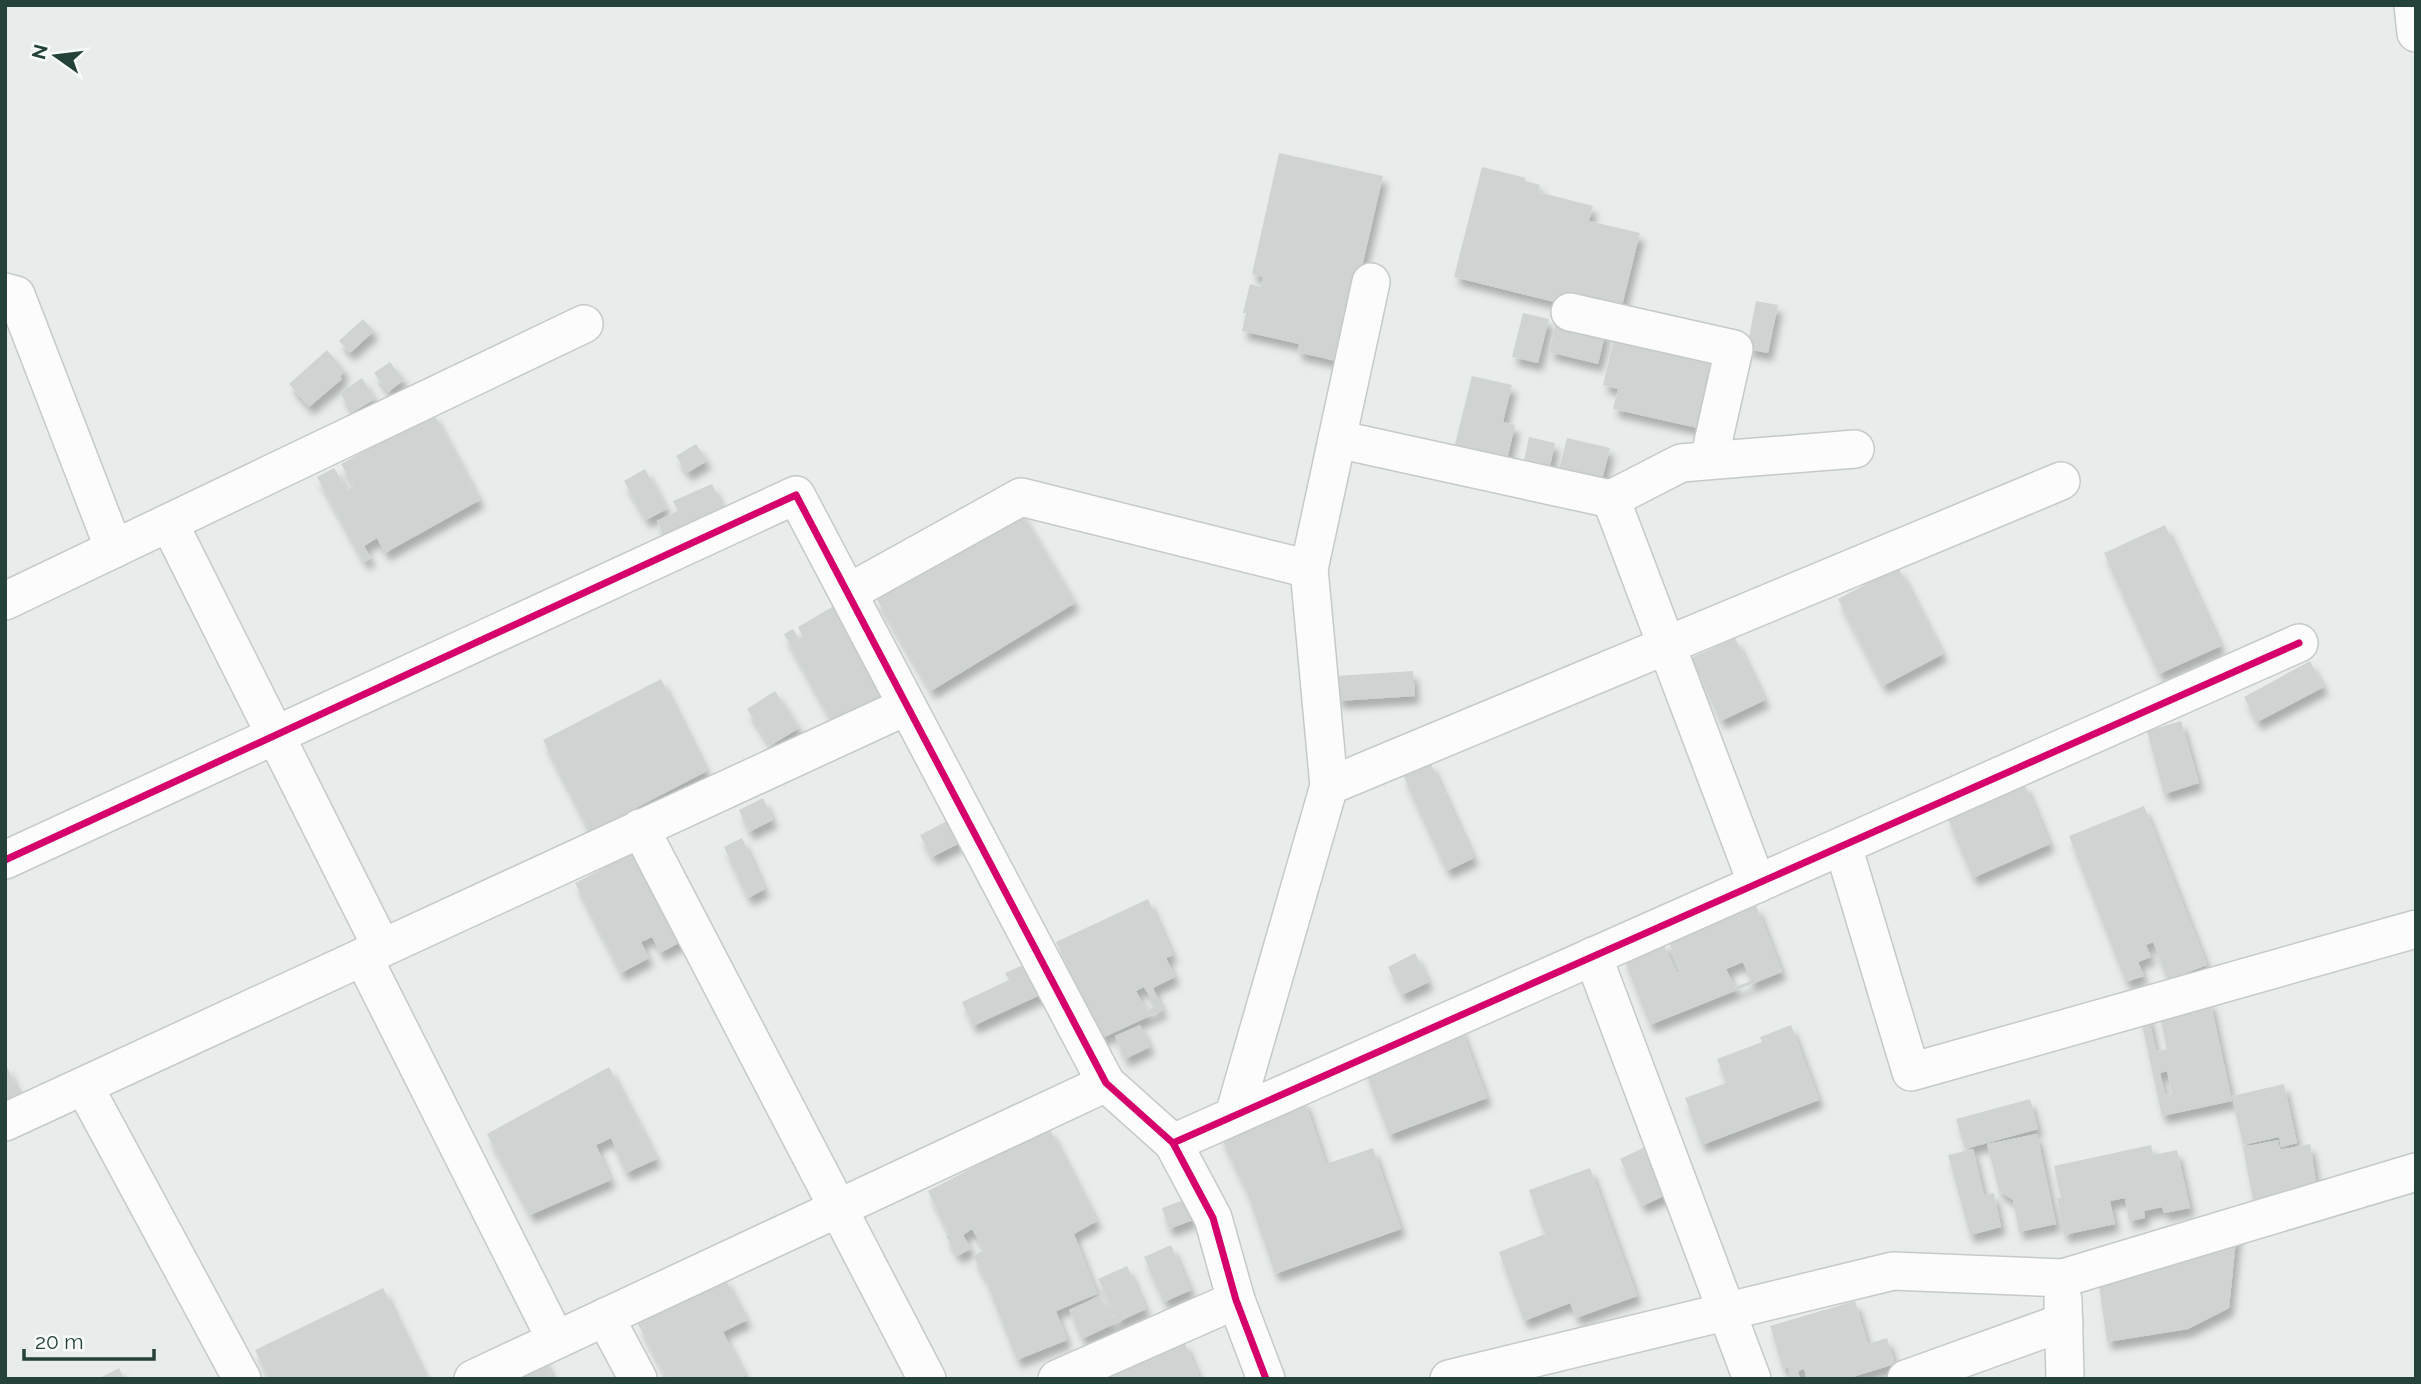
<svg xmlns="http://www.w3.org/2000/svg" width="2421" height="1384" font-family="Raleway,sans-serif">
<style>
.building{fill:#cfd4d2;fill-rule:evenodd;filter:url(#shadow)}
.lines{fill:none;stroke-linecap:round;stroke-linejoin:round}
.minor-casing{stroke:#c5cac8;stroke-width:40}
.minor{stroke:#fcfcfc;stroke-width:37}
.cycleway-casing{stroke:#f7fbf9;stroke-width:11}
.cycleway{stroke:#d6006c;stroke-width:7}
</style>
<defs>
<filter id="shadow"><feDropShadow dx="4.5" dy="8" stdDeviation="3.5" flood-color="#0004"/></filter>
</defs>
<rect width="100%" height="100%" fill="#e8edeb"/>
<g class="building">
<path d="M1279 153 1383 176 1340 362 1297 352 1299 344 1242 331 1246 313H1243L1250 284 1261 287 1263 277 1252 274Z"/>
<path d="M1482 167 1526 178 1525 181 1540 185 1538 192 1593 206 1589 221 1640 233 1619 318 1454 277Z"/>
<path d="M1756 301 1778 305 1768 353 1747 349Z"/>
<path d="M1523 313 1549 319 1538 363 1512 357Z"/>
<path d="M363 319 374 331 350 353 339 341Z"/>
<path d="M1557 319 1606 331 1598 364 1549 352Z"/>
<path d="M1616 331 1719 354 1702 429 1613 409 1618 389 1603 385Z"/>
<path d="M327 350 345 371 340 376 342 379 309 407 289 384Z"/>
<path d="M390 362 404 380 388 392 374 373Z"/>
<path d="M1472 376 1512 385 1503 422 1515 425 1506 464 1453 452Z"/>
<path d="M362 378 375 399 353 412 340 393Z"/>
<path d="M433 413 480 500 385 553 377 538 364 546 371 558 364 562 317 477 334 468 347 490 354 486 341 464Z"/>
<path d="M1529 437 1555 443 1549 471 1523 466Z"/>
<path d="M1567 438 1610 448 1602 480 1559 470Z"/>
<path d="M696 444 707 461 687 473 676 456Z"/>
<path d="M645 469 667 509 646 520 624 481Z"/>
<path d="M712 484 724 511 664 537 657 521 678 511 673 501Z"/>
<path d="M1020 511 1075 603 931 691 876 598Z"/>
<path d="M2165 525 2221 646 2159 674 2104 553Z"/>
<path d="M1898 567 1943 654 1883 686 1838 599Z"/>
<path d="M844 600 894 691 834 725 784 634 793 629 801 643 805 641 798 627Z"/>
<path d="M1735 638 1765 700 1721 721 1691 658Z"/>
<path d="M2310 661 2324 687 2257 722 2244 697Z"/>
<path d="M1413 671 1415 696 1338 701 1336 676Z"/>
<path d="M661 679 707 771 590 832 543 740Z"/>
<path d="M775 691 799 728 770 746 747 709Z"/>
<path d="M2181 721 2199 783 2164 794 2147 731Z"/>
<path d="M1430 762 1474 858 1447 871 1403 775Z"/>
<path d="M2024 783 2050 844 1973 878 1947 817Z"/>
<path d="M763 798 773 820 749 832 739 810Z"/>
<path d="M2144 806 2207 965 2168 980 2153 942 2146 945 2151 957 2138 962 2144 976 2126 982 2069 836Z"/>
<path d="M949 820 960 843 932 857 920 835Z"/>
<path d="M742 838 765 889 748 898 724 847Z"/>
<path d="M642 848 688 938 660 953 652 937 641 942 649 958 621 973 575 883Z"/>
<path d="M1148 899 1173 955 1166 958 1175 977 1153 988 1163 1010 1100 1039 1056 942ZM1144 987 1155 1006 1147 1011 1136 991Z"/>
<path d="M1756 905 1782 972 1650 1025 1624 959 1666 942 1665 947 1676 973 1681 972 1668 940ZM1743 962 1751 981 1735 987 1726 969Z"/>
<path d="M1415 953 1429 982 1402 995 1388 967Z"/>
<path d="M1036 959 1051 990 973 1026 962 1002 1009 980 1005 973Z"/>
<path d="M2210 1000 2232 1101 2162 1116 2140 1015 2148 1014 2156 1051 2167 1050 2159 1011ZM2167 1071 2172 1094 2165 1095 2160 1073Z"/>
<path d="M1140 1025 1150 1047 1125 1059 1115 1036Z"/>
<path d="M1791 1025 1819 1100 1702 1145 1685 1098 1726 1083 1717 1059 1762 1042 1760 1037Z"/>
<path d="M1460 1026 1487 1098 1389 1135 1363 1064Z"/>
<path d="M5 1062 21 1099 5 1106Z"/>
<path d="M609 1067 657 1159 626 1173 611 1138 596 1145 611 1180 530 1215 487 1134Z"/>
<path d="M2284 1084 2297 1143 2281 1147 2279 1137 2243 1145 2232 1096Z"/>
<path d="M1304 1099 1326 1164 1373 1148 1401 1229 1275 1274 1247 1192 1220 1135Z"/>
<path d="M2030 1099 2038 1129 1965 1149 1956 1119Z"/>
<path d="M1049 1128 1097 1221 1074 1234 1097 1294 1056 1311 1067 1340 1017 1360 986 1280 973 1256 984 1250 972 1229 963 1235 971 1249 957 1256 946 1236 949 1234 928 1191Z"/>
<path d="M2037 1134 2056 1224 2019 1232 2013 1200 1999 1191 1987 1144Z"/>
<path d="M2278 1140 2280 1150 2310 1144 2317 1187 2253 1200 2243 1147Z"/>
<path d="M1653 1143 1675 1191 1642 1206 1620 1159Z"/>
<path d="M2151 1145 2153 1155 2177 1150 2190 1208 2164 1213 2162 1207 2144 1211 2145 1218 2129 1221 2125 1198 2110 1201 2115 1224 2064 1235 2057 1198H2061L2054 1166Z"/>
<path d="M1973 1149 1984 1195 1994 1193 2001 1227 1970 1235 1948 1155Z"/>
<path d="M1590 1168 1637 1296 1576 1318 1570 1303 1524 1321 1499 1252 1545 1234 1529 1190Z"/>
<path d="M1186 1199 1193 1220 1169 1229 1162 1208Z"/>
<path d="M2237 1230 2229 1308 2188 1329 2107 1342 2099 1285Z"/>
<path d="M1171 1245 1191 1290 1164 1302 1144 1257Z"/>
<path d="M1127 1266 1146 1309 1082 1339 1069 1310 1099 1296 1110 1319 1116 1316 1098 1279Z"/>
<path d="M724 1277 747 1320 723 1332 745 1375 738 1379H667L638 1324Z"/>
<path d="M383 1288 426 1378 269 1379 255 1350Z"/>
<path d="M1855 1301 1868 1344 1887 1338 1895 1364 1846 1379H1807L1804 1369 1798 1371 1800 1379H1791L1788 1367 1783 1369 1770 1326Z"/>
<path d="M1184 1341 1200 1379H1106L1105 1376Z"/>
<path d="M542 1355 554 1379H505Z"/>
<path d="M119 1368 124 1379H98Z"/>
</g>
<g class="lines">
<g class="minor-casing">
<g id="minor">
<path d="M2413 5 2416 33"/>
<path d="M5 292 16 295 114 549"/>
<path d="M1570 312 1734 349 1709 460"/>
<path d="M1337 439 1611 499 1681 463 1855 449"/>
<path d="M1611 499 1757 884"/>
<path d="M169 523 382 948"/>
<path d="M848 593 1021 497 1309 569"/>
<path d="M5 601 584 324"/>
<path d="M1329 786 2061 481"/>
<path d="M640 828 927 1379"/>
<path d="M1843 846 1911 1072 2416 929"/>
<path d="M5 860 796 495 1106 1083 1173 1143 1213 1218 1236 1300 1266 1379"/>
<path d="M1593 956 1752 1379"/>
<path d="M363 957 556 1340"/>
<path d="M84 1086 242 1379"/>
<path d="M1234 1115 1329 786 1309 569 1371 282"/>
<path d="M5 1122 907 706"/>
<path d="M1173 1143 2299 643"/>
<path d="M2063 1300 2065 1379"/>
<path d="M605 1317 638 1379"/>
<path d="M473 1379 1106 1083"/>
<path d="M1057 1379 1236 1300"/>
<path d="M1449 1379 1893 1271 2063 1278 2416 1172"/>
<path d="M1906 1379 2064 1322"/>
</g>
</g>
<use href="#minor" class="minor"/>
<g class="cycleway-casing">
<g id="cycleway">
<path d="M5 860 796 495 1106 1083 1173 1143 1213 1218 1236 1300 1266 1379"/>
<path d="M1173 1143 2299 643"/>
</g>
</g>
<use href="#cycleway" class="cycleway"/>
</g>
<rect width="2421" height="1384" fill="none" stroke="#24423a" stroke-width="14"/>
<g transform="translate(56 56) rotate(284)" stroke="#f7fbf9" stroke-width="5" paint-order="stroke">
<path d="M0-5L12 26L0 18L-12 26Z" fill="#24423a"/>
<text y="-10" font-size="19" font-weight="bold" text-anchor="middle" fill="#24423a">N</text>
</g>
<path d="M24 1349v10h130v-10" fill="none" stroke="#24423a" stroke-width="3.5"/>
<text x="35" y="1349" font-size="21" fill="#24423a" stroke="#f7fbf9" stroke-width="5" paint-order="stroke">20 m</text>
</svg>
